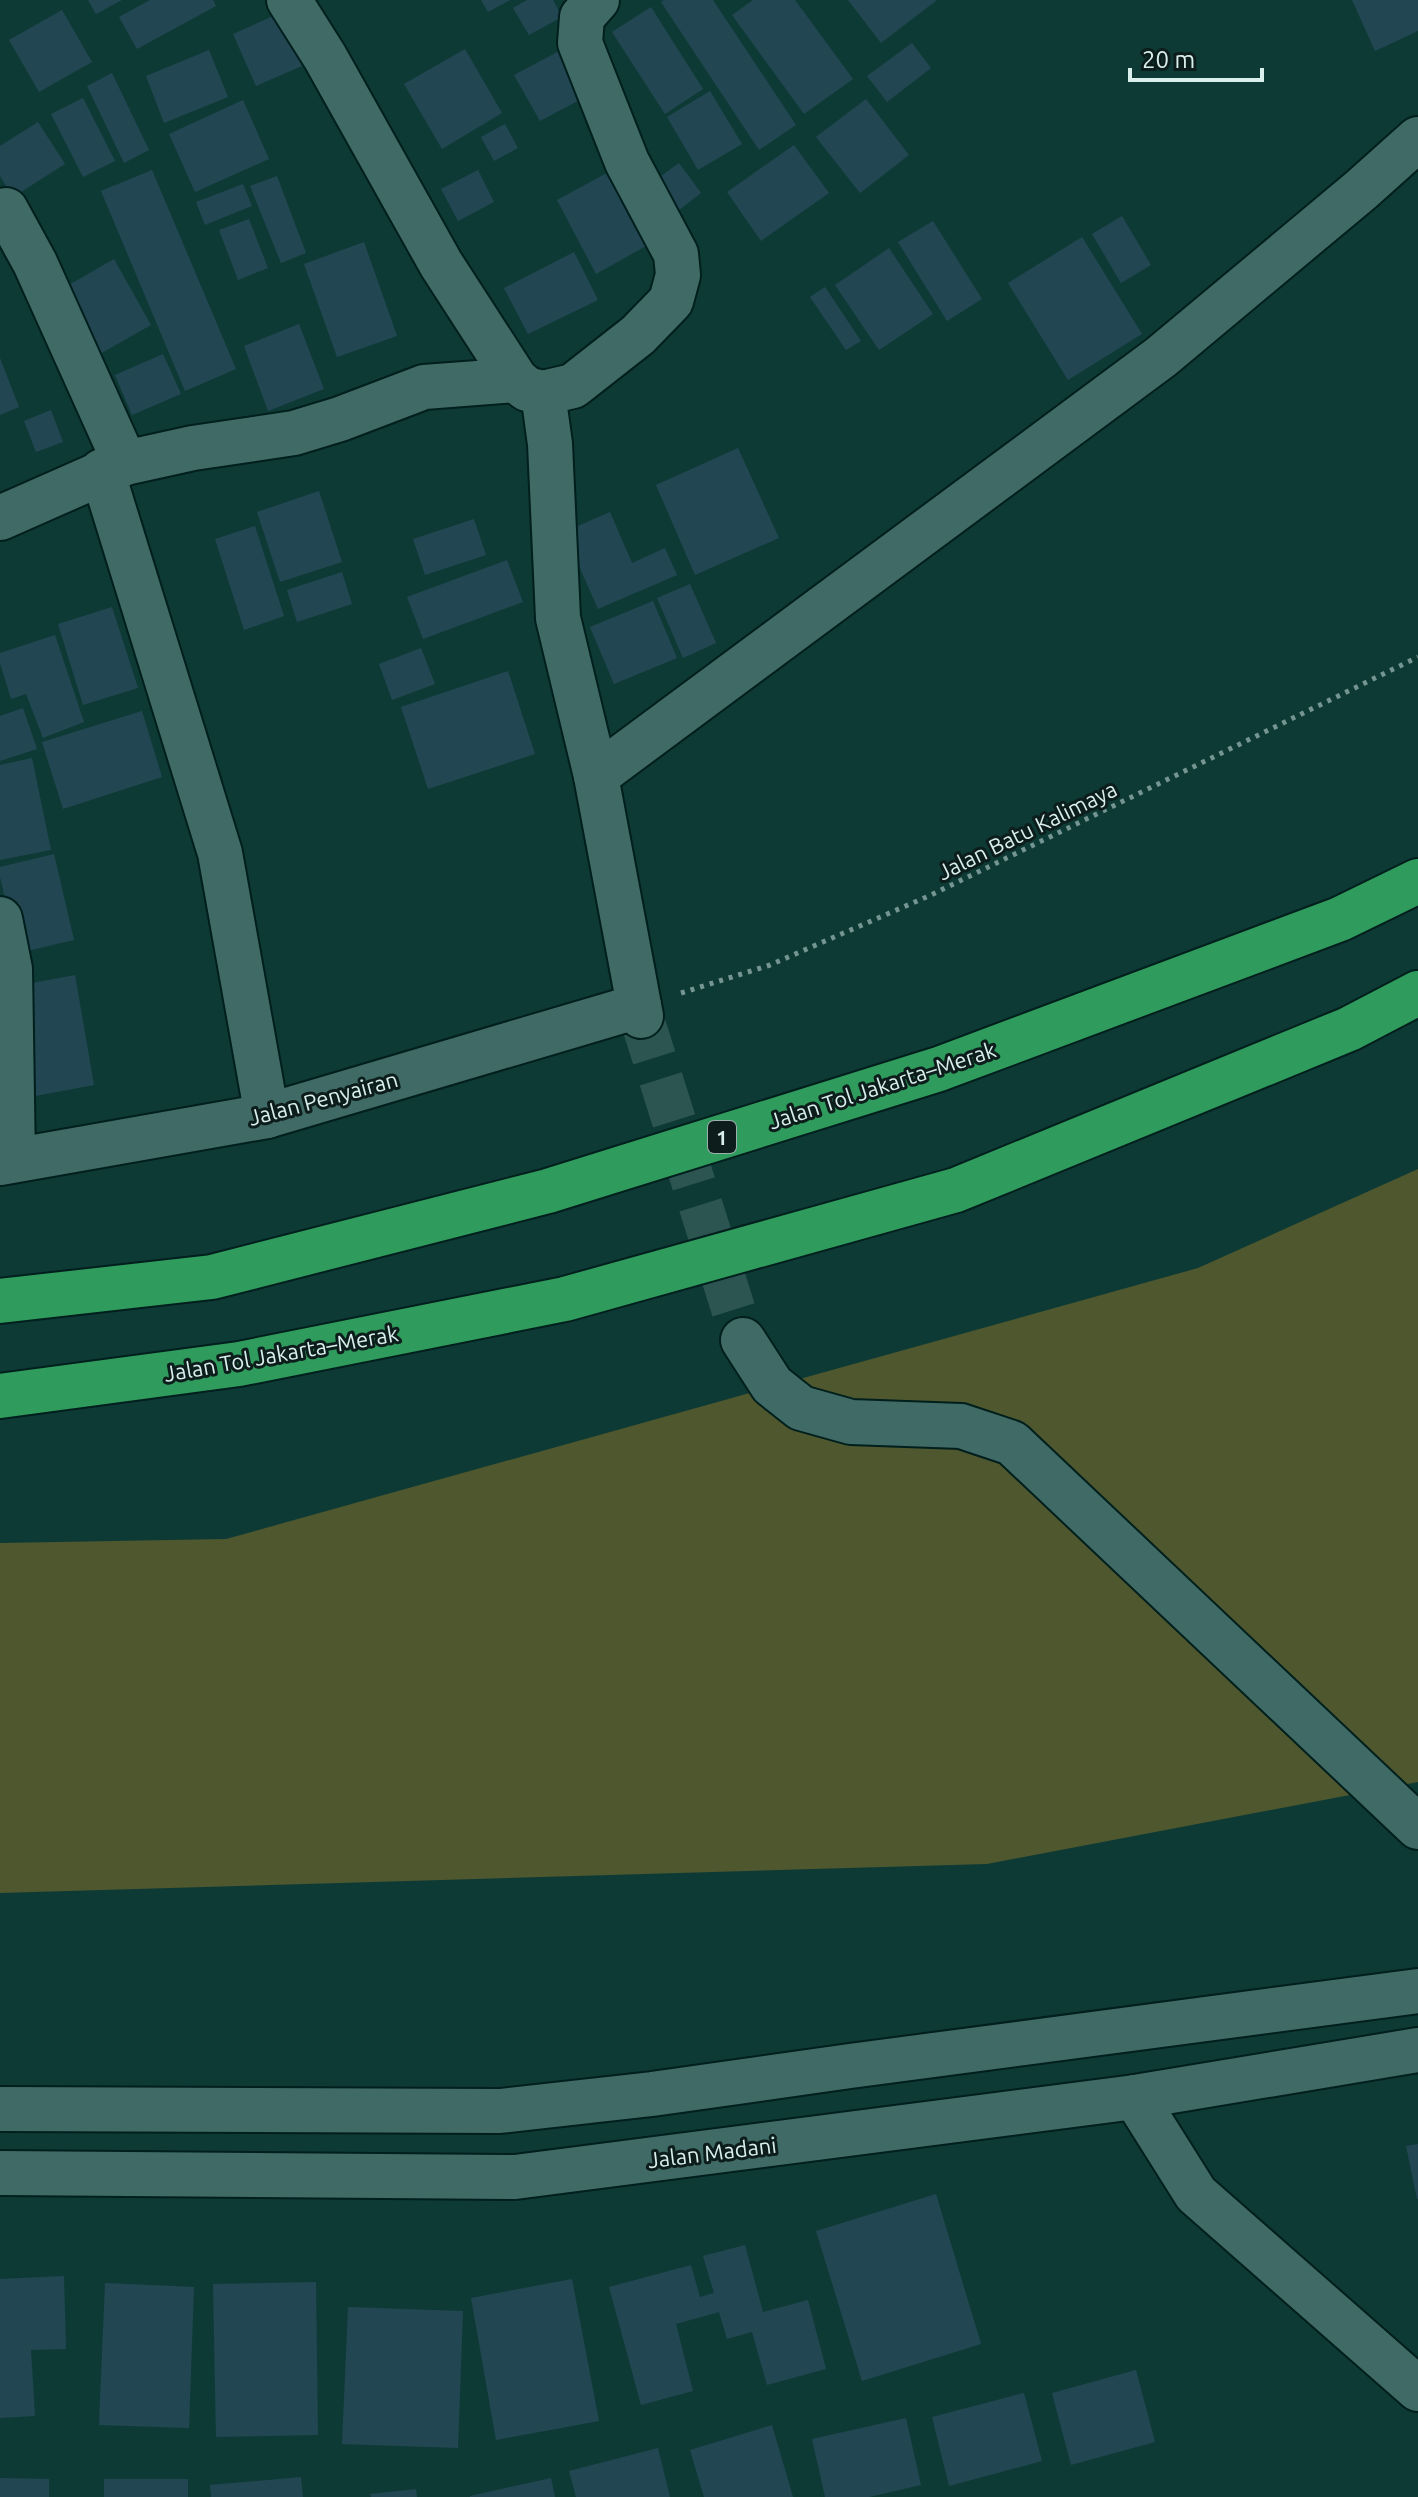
<svg xmlns="http://www.w3.org/2000/svg" width="1418" height="2497" font-family="Ubuntu,sans-serif">
<style>
.green{fill:#4e572e}
.building{fill:#224753}
.lines{fill:none;stroke-linecap:round;stroke-linejoin:round}
.street-tunnel{stroke:#2c5551;stroke-width:44;stroke-dasharray:44 22;stroke-linecap:butt}
.street-casing{stroke:#001f1d;stroke-width:48}
.highway-casing{stroke:#001f1d;stroke-width:48}
.path{stroke:#749592;stroke-width:5;stroke-dasharray:4 6;stroke-linecap:butt}
.street{stroke:#406a65;stroke-width:44}
.highway{stroke:#2f9b5c;stroke-width:44}
.labels{text-anchor:middle;dominant-baseline:central;stroke-width:6;stroke-linejoin:round;paint-order:stroke}
.shield{fill:#0c1d1b;stroke:#9cb0ad;stroke-width:2}
.shield-label{font-size:20px;font-weight:bold;fill:#d9efec}
.street-label{font-size:22px;fill:#d9efec;stroke:#0c1d1b}
</style>
<rect width="100%" height="100%" fill="#0e3a36"/>
<path class="green" d="M1418 1169V1782L987 1864 0 1893V1543L226 1539 1198 1268Z"/>
<g class="building">
<path d="M88 0H122L96 14Z"/>
<path d="M150 0H213L216 6 137 49 119 17Z"/>
<path d="M481 0H510L488 12Z"/>
<path d="M527 0H553L562 17 529 35 513 8Z"/>
<path d="M664 0H713L796 125 759 150 661 2Z"/>
<path d="M753 0H795L853 79 804 114 732 15Z"/>
<path d="M848 0H937L881 43Z"/>
<path d="M1352 0H1418V31L1375 51Z"/>
<path d="M651 7 703 89 665 114 612 32Z"/>
<path d="M62 10 92 62 39 92 9 40Z"/>
<path d="M280 13 304 65 256 86 233 34Z"/>
<path d="M912 43 931 68 887 102 867 76Z"/>
<path d="M465 49 502 113 442 149 404 84Z"/>
<path d="M563 49 589 95 540 121 514 75Z"/>
<path d="M209 50 228 97 164 123 146 76Z"/>
<path d="M112 73 149 150 124 163 87 86Z"/>
<path d="M710 91 742 144 698 170 667 117Z"/>
<path d="M83 98 115 161 83 177 51 114Z"/>
<path d="M866 99 909 155 860 193 816 137Z"/>
<path d="M243 100 269 159 195 192 169 134Z"/>
<path d="M38 122 65 164 13 197 0 176V146Z"/>
<path d="M505 124 518 148 494 161 481 137Z"/>
<path d="M794 145 829 193 761 241 727 192Z"/>
<path d="M679 163 701 193 679 210 657 179Z"/>
<path d="M616 168 655 241 596 274 557 200Z"/>
<path d="M152 170 236 369 185 391 101 191Z"/>
<path d="M478 170 494 202 458 221 441 189Z"/>
<path d="M277 176 306 253 281 263 250 186Z"/>
<path d="M243 184 252 206 205 225 196 202Z"/>
<path d="M1122 216 1151 265 1121 283 1092 234Z"/>
<path d="M249 219 268 268 238 280 219 230Z"/>
<path d="M933 221 982 299 947 321 898 242Z"/>
<path d="M1082 237 1142 334 1068 380 1008 283Z"/>
<path d="M364 242 397 336 337 357 304 264Z"/>
<path d="M889 248 933 314 879 350 835 285Z"/>
<path d="M574 252 598 300 528 334 504 288Z"/>
<path d="M114 259 151 325 91 359 55 293Z"/>
<path d="M825 287 861 341 846 350 810 297Z"/>
<path d="M299 324 324 389 268 411 244 346Z"/>
<path d="M163 354 181 394 132 415 115 375Z"/>
<path d="M0 358 19 407 0 415Z"/>
<path d="M51 410 63 442 36 452 24 421Z"/>
<path d="M738 448 779 538 695 575 656 485Z"/>
<path d="M319 491 342 562 280 582 257 512Z"/>
<path d="M610 512 632 563 665 548 677 575 598 609 564 532Z"/>
<path d="M474 519 486 555 425 575 413 539Z"/>
<path d="M255 526 284 616 244 630 215 539Z"/>
<path d="M507 560 523 602 423 639 407 597Z"/>
<path d="M342 572 352 604 297 622 287 590Z"/>
<path d="M690 584 716 643 683 658 657 598Z"/>
<path d="M653 601 677 658 614 684 590 627Z"/>
<path d="M112 607 138 688 83 705 58 624Z"/>
<path d="M55 635 84 722 43 738 26 694 11 699 0 663V653Z"/>
<path d="M421 648 435 684 392 700 379 664Z"/>
<path d="M508 671 535 754 428 789 401 707Z"/>
<path d="M23 708 37 749 0 761V716Z"/>
<path d="M142 711 162 777 63 809 42 742Z"/>
<path d="M32 758 51 850 0 860V765Z"/>
<path d="M54 854 74 940 18 953 0 877V867Z"/>
<path d="M75 975 94 1085 35 1096 16 986Z"/>
<path d="M1418 2144V2199H1417L1406 2146Z"/>
<path d="M936 2194 981 2344 862 2381 816 2231Z"/>
<path d="M745 2245 763 2312 808 2300 826 2369 767 2385 752 2332 727 2339 719 2312 676 2324 693 2391 641 2405 609 2287 691 2265 700 2297 714 2293 703 2256Z"/>
<path d="M64 2276 66 2349 31 2350 35 2416 0 2418V2279Z"/>
<path d="M572 2279 599 2421 496 2440 471 2298Z"/>
<path d="M316 2282 318 2435 216 2437 213 2284Z"/>
<path d="M105 2283 194 2287 189 2428 99 2425Z"/>
<path d="M348 2307 463 2311 458 2448 342 2444Z"/>
<path d="M1136 2370 1155 2442 1071 2465 1052 2393Z"/>
<path d="M1024 2393 1042 2461 949 2486 932 2417Z"/>
<path d="M906 2418 921 2485 869 2497H825L812 2439Z"/>
<path d="M772 2425 793 2497H704L690 2450Z"/>
<path d="M658 2448 670 2497H576L569 2471Z"/>
<path d="M301 2477 303 2497H211L210 2485Z"/>
<path d="M0 2478 49 2479V2497H0Z"/>
<path d="M551 2478 555 2497H470V2496Z"/>
<rect x="104" y="2479" width="84" height="18"/>
<path d="M416 2489 417 2497H371L370 2494Z"/>
</g>
<g class="lines">
<path class="street-tunnel" d="M641 1016 743 1340"/>
<g class="street-casing">
<g id="street">
<path d="M289 0 325 57 441 264 516 380"/>
<path d="M597 0 582 17 580 43 627 162 676 254 678 275 671 301 638 335 573 386 543 393 550 444 558 618 596 776 641 1016"/>
<path d="M6 210 35 263 125 463"/>
<path d="M102 471 220 853 267 1116"/>
<path d="M0 518 125 463 193 448 294 433 340 419 424 387 516 380 527 389 543 393"/>
<path d="M596 776 1161 357 1361 190 1418 139"/>
<path d="M0 919 10 969 13 1160"/>
<path d="M0 1163 267 1116 639 1006"/>
<path d="M743 1340 772 1385 801 1408 851 1422 961 1426 1012 1443 1418 1827"/>
<path d="M1135 2097 1196 2194 1418 2389"/>
<path d="M0 2109 500 2111 652 2094 850 2066 1418 1991"/>
<path d="M0 2173 515 2177 1135 2097 1418 2050"/>
</g>
</g>
<g class="highway-casing">
<g id="highway">
<path d="M0 1301 212 1277 548 1191 939 1069 1340 919 1418 881"/>
<path d="M0 1396 239 1364 565 1299 956 1190 1349 1029 1418 993"/>
</g>
</g>
<path class="path" d="M681 993 770 965 931 895 1418 657"/>
<use href="#street" class="street"/>
<use href="#highway" class="highway"/>
</g>
<g class="labels">
<rect class="shield" x="708" y="1121" width="28" height="32" rx="6"/>
<g class="shield-label">
<text x="722" y="1137">1</text>
</g>
<g class="street-label">
<text transform="translate(1027 830) rotate(-26)">Jalan Batu Kalimaya</text>
<text transform="translate(882 1085) rotate(-18)">Jalan Tol Jakarta–Merak</text>
<text transform="translate(323 1098) rotate(-15)">Jalan Penyairan</text>
<text transform="translate(281 1353) rotate(-10)">Jalan Tol Jakarta–Merak</text>
<text transform="translate(712 2152) rotate(-7)">Jalan Madani</text>
</g>
</g>
<path d="M1130 68v12h132v-12" fill="none" stroke="#d9efec" stroke-width="4"/>
<text x="1142" y="68" font-size="24" fill="#d9efec" stroke="#0c1d1b" stroke-width="6" paint-order="stroke">20 m</text>
</svg>
